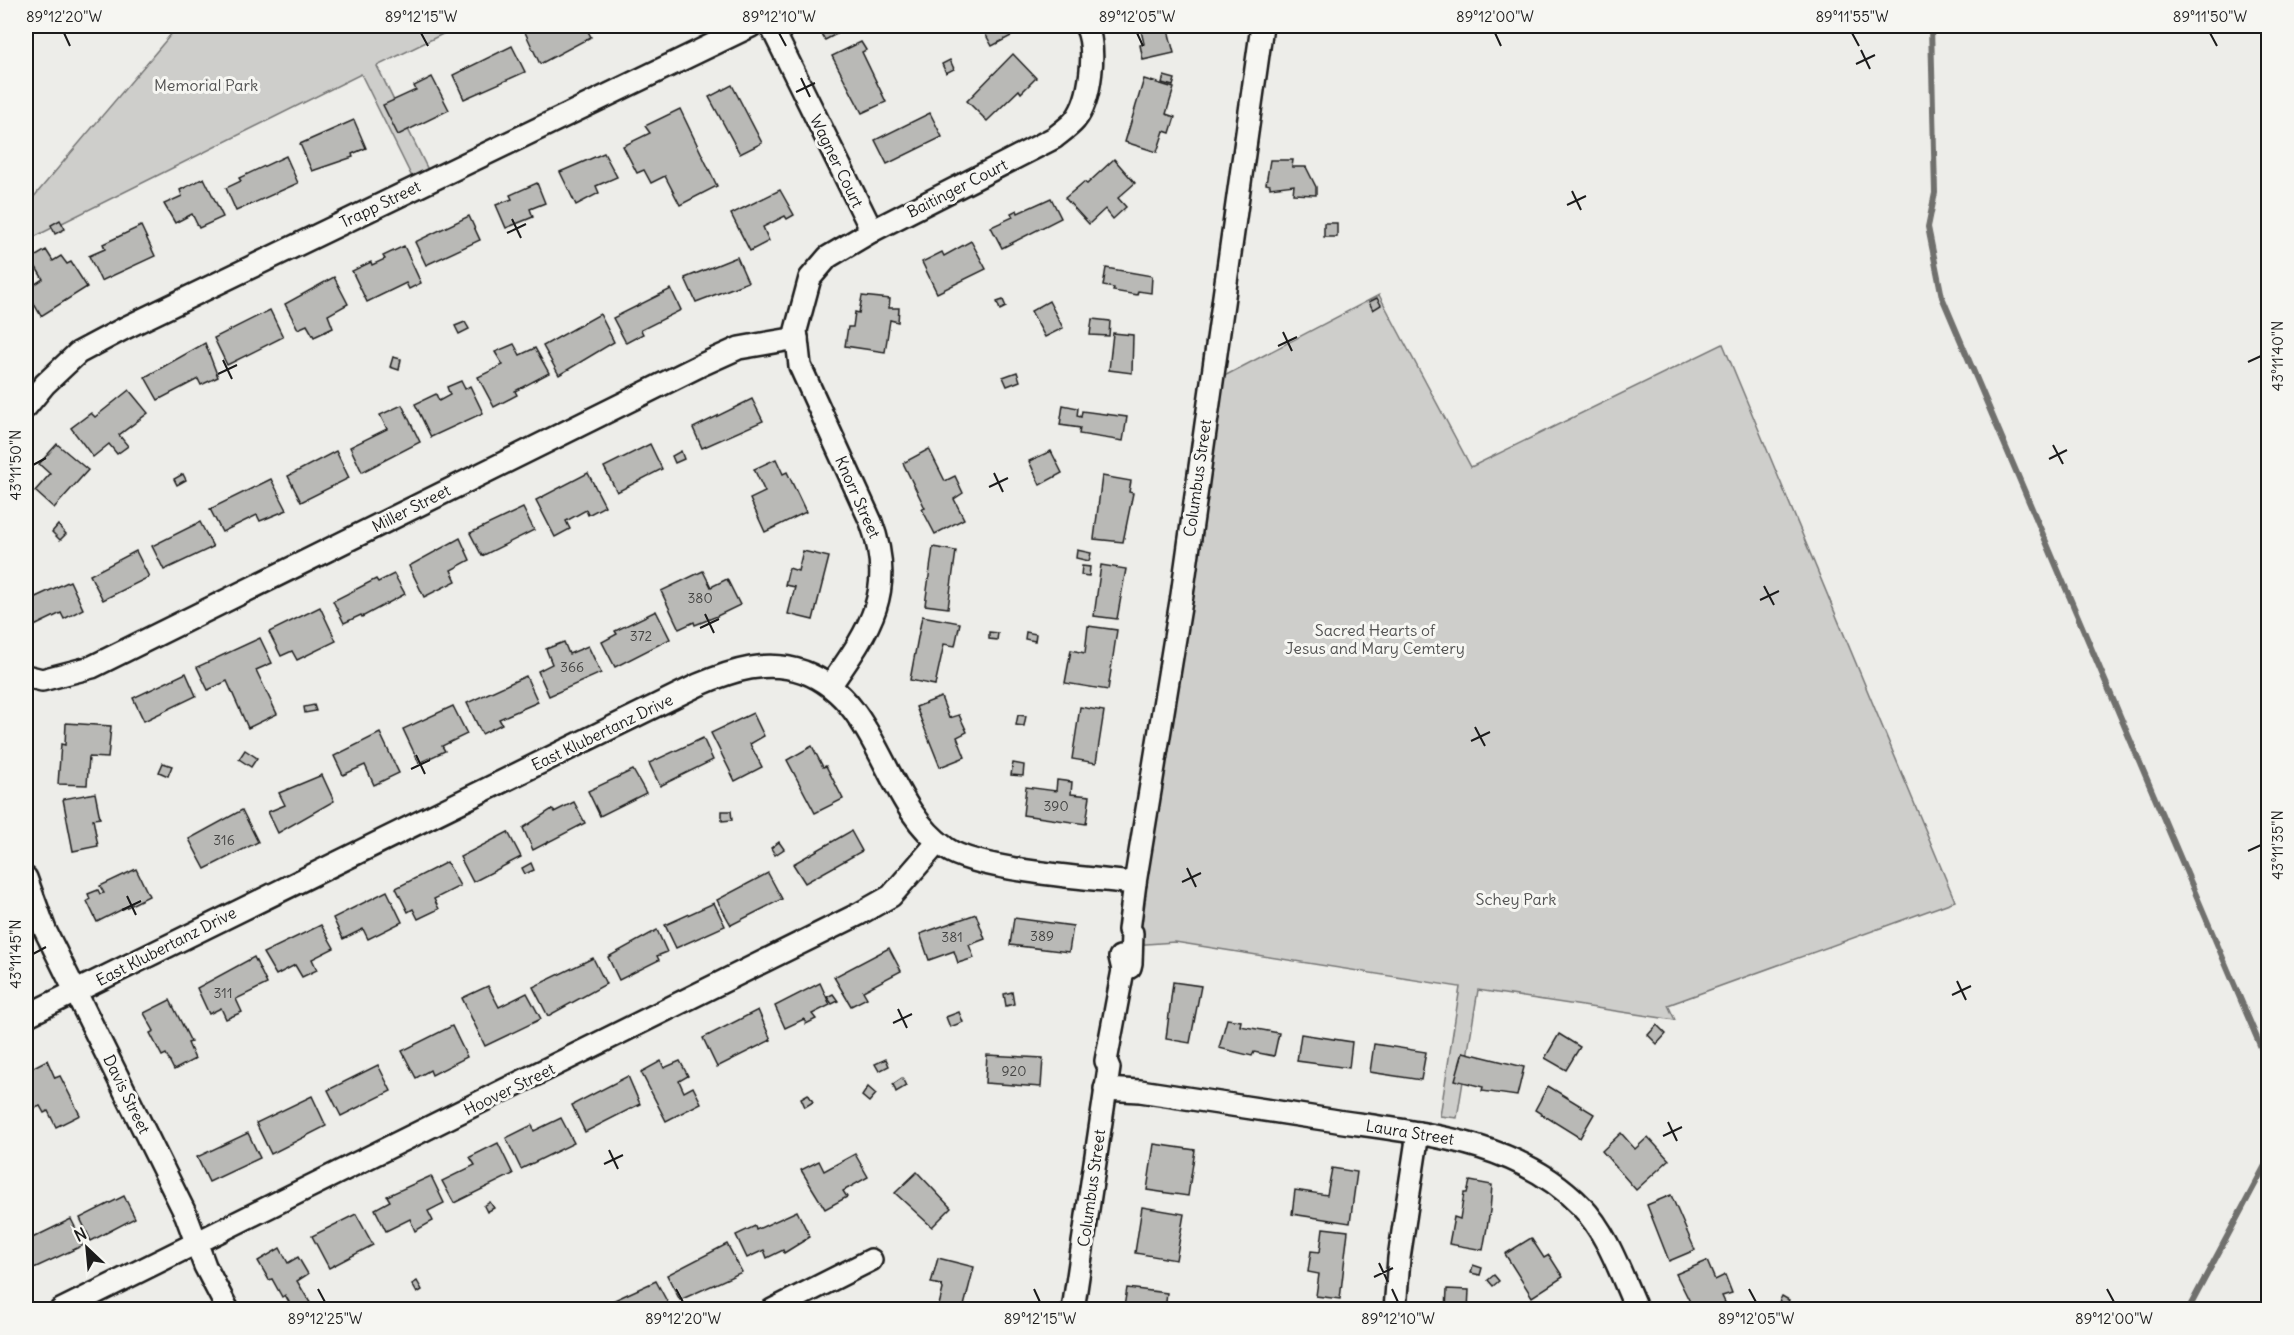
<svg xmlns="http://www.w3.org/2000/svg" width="2294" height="1335" font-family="Delius,sans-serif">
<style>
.green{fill:#cececb;stroke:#757574;stroke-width:1.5}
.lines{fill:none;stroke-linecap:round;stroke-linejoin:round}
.stream{stroke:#6f6f6d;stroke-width:6}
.building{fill:#b9b9b6;stroke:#1c1c1c;stroke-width:1.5}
.minor-casing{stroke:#1c1c1c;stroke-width:26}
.minor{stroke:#f6f6f2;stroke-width:21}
.ticks{fill:none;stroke:#1c1c1c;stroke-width:2}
.labels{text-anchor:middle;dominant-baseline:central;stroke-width:6;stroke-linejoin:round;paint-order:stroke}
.number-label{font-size:14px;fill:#434342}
.park-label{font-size:16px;fill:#515151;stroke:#f6f6f2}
.street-label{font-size:16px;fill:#1c1c1c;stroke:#f6f6f2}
.neatline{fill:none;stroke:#1c1c1c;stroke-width:2}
.ticks-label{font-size:15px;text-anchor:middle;fill:#1c1c1c}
</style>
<rect width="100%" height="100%" fill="#edede9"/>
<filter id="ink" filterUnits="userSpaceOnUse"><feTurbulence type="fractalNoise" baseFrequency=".0167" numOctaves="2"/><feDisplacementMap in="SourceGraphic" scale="12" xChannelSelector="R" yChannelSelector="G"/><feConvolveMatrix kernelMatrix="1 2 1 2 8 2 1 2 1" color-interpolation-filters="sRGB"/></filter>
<g filter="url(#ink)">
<g class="green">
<path d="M178 26H459L377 66 429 172 413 179 361 74 26 241V206Z"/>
<path d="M1379 295 1471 467 1723 344 1955 901 1668 1005 1675 1020 1478 990 1457 1118 1440 1116 1460 987 1175 942 1132 945 1209 384Z"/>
</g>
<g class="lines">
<g class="stream">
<path d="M1931 26 1935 193 1928 227 1942 297 2268 1064"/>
<path d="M2188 1310 2268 1160"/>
</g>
</g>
<g class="building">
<path d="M432 26H442L441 33 431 32Z"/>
<path d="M528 26H585L591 37 540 64 523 28Z"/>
<path d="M817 26H852L825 40Z"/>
<path d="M981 26H1011L1015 34 992 46Z"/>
<path d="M1140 26H1167L1174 53 1143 60 1140 45 1144 44Z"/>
<path d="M861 42 866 50 862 52 886 102 862 113 832 56Z"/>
<path d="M512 46 525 72 464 99 453 75Z"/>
<path d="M1013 54 1036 78 1021 93 1019 90 987 121 967 101Z"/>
<path d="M950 60 954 69 946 73 942 64Z"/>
<path d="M1164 76 1175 79 1173 86 1162 83Z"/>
<path d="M432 77 449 110 398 135 383 105 416 90 414 86Z"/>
<path d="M1144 79 1174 88 1166 114 1175 117 1170 133 1164 131 1157 152 1125 142Z"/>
<path d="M732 85 762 143 740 154 709 97Z"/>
<path d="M680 109 717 186 680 205 665 176 651 183 644 170 637 173 623 146 650 133 645 126Z"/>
<path d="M930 113 942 137 887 164 875 140Z"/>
<path d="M354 120 366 148 352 154 353 157 312 171 300 144Z"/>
<path d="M604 153 617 177 596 186 599 193 576 205 560 172Z"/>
<path d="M286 156 298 183 236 211 226 188 241 181 239 178Z"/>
<path d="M1114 159 1135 183 1118 198 1126 207 1113 219 1105 209 1089 224 1065 198 1084 182 1087 184Z"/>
<path d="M1270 160H1293L1292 167H1306L1316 187V195L1293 194 1294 185 1270 188V185L1266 184Z"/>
<path d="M204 178 223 217 199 228 192 214 175 223 164 204 182 196 180 190Z"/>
<path d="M537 183 545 203 530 209 533 217 506 228 496 205 512 199 510 195Z"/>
<path d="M780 190 794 215 787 219 785 216 763 227 769 241 750 251 731 214Z"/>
<path d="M1051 198 1061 218 1002 248 991 227 1013 217 1011 213 1017 210 1018 213Z"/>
<path d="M469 216 480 240 426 265 415 242Z"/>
<path d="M60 220 65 229 55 234 51 225Z"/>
<rect x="1324" y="223" width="13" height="14"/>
<path d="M141 226 155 256 101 281 89 256 105 249 103 244Z"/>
<path d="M971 241 986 269 937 293 922 262 942 252 944 256Z"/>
<path d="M404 246 421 283 409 289 406 283 367 302 352 271 371 262 372 265 385 259 383 256Z"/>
<path d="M46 250 53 261 61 256 67 264 71 262 87 287 41 316 26 290 43 279 31 259Z"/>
<path d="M737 257 748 282 696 302 685 278Z"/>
<path d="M1106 268 1152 276 1151 293 1138 291 1137 295 1113 291 1114 288 1103 286Z"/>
<path d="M334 277 348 304 328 315 333 328 314 337 307 325 298 329 285 304Z"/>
<path d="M671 289 681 310 641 330 643 334 626 343 613 318Z"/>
<path d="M862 296 890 299 889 308H899L898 322 890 320 885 352 845 346 848 327H853L855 312 859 313Z"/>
<path d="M1377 298 1381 305 1373 310 1369 302Z"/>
<path d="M1003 300 1006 307 1000 310 997 302Z"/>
<path d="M1049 301 1063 328 1045 337 1031 311Z"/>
<path d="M270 310 283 337 227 365 214 338Z"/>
<path d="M600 314 614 342 559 375 543 346Z"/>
<path d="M1092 319 1110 321 1109 336 1090 335Z"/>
<path d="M465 322 469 329 459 334 455 326Z"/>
<path d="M1113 333 1133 335 1132 373 1109 370Z"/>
<path d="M205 343 218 377 201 385 198 379 158 400 145 377Z"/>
<path d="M514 344 520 355 535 348 549 373 515 391 517 395 494 407 478 377 503 365 495 352Z"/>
<path d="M393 357 401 359 399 370 390 367Z"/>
<path d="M1017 372 1020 381 1007 386 1003 377Z"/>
<path d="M461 381 465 389 470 386 483 413 431 437 415 404 436 394 439 401 450 395 447 387Z"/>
<path d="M129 390 148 413 119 435 128 446 117 454 109 444 93 457 71 428 91 413 95 417Z"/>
<path d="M752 399 763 421 702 448 693 428Z"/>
<path d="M402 405 420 442 362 472 350 447 387 429 380 415Z"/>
<path d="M1063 405 1078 408 1077 416 1081 417 1082 411 1127 417 1123 441 1079 434 1080 428 1060 425Z"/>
<path d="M57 444 88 470 54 508 35 491 50 474 39 464Z"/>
<path d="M650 444 662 469 617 492 604 467Z"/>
<path d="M929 449 945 481 955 476 963 493 954 499 964 519 935 534 922 509 925 508 903 463Z"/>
<path d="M336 451 349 478 301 502 288 476Z"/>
<path d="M681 451 684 459 675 463 672 456Z"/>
<path d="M1051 451 1062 473 1040 485 1029 461Z"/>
<path d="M776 459 783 474 787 472 806 512 765 532 750 499 765 492 754 469Z"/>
<path d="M588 473 605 506 588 515 586 510 566 521 570 529 555 537 536 500Z"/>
<path d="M183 474 186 480 177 485 174 479Z"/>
<path d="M1102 476 1131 481 1129 492 1133 493 1123 542 1094 539Z"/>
<path d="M271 479 287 510 260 521 257 515 222 532 210 509Z"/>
<path d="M523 508 534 530 482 556 470 533Z"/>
<path d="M200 522 213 547 164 570 152 546Z"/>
<path d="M58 525 66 534 60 540 52 532Z"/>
<path d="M460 538 470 560 451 570 456 581 424 597 409 566Z"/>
<path d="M933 547 956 551 948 608 925 605Z"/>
<path d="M1077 550 1091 553 1089 561 1076 558Z"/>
<path d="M136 551 149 577 103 600 90 575Z"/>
<path d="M803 551 829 557 813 620 788 614 795 587 785 585 789 568 798 571Z"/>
<path d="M1101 565 1126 569 1117 619 1094 616Z"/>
<path d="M1082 566 1090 567 1089 576 1081 575Z"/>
<path d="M703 571 711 587 727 579 740 605 715 617 695 625 694 622 679 629 661 591Z"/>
<path d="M394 574 405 594 362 617 361 615 344 623 333 601 376 579 378 582Z"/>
<path d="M70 581 83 609 64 619 61 613 26 630V596L29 600Z"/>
<path d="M320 607 336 641 297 660 292 651 281 656 269 632Z"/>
<path d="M656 611 670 639 615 667 602 642 617 634 615 631Z"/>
<path d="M922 616 960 623 955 646 944 644 935 685 910 680Z"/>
<path d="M1088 626 1117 630 1108 690 1065 683 1071 650 1085 653Z"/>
<path d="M989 632 998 633 997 640 989 639Z"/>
<path d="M1026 632 1036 634 1035 641 1025 639Z"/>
<path d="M260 638 272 663 256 670 277 714 248 728 227 681 208 690 197 667Z"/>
<path d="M564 642 569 654 588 646 601 673 549 696 538 671 552 664 546 649Z"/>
<path d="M186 673 196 696 144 721 133 698Z"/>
<path d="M526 676 538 702 499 719 502 724 482 734 467 703Z"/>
<path d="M941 697 949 718 959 715 967 732 957 737 965 757 940 767 916 707Z"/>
<path d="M314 705 316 711 305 713 304 707Z"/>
<path d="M453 706 467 734 442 746 445 751 419 763 403 729Z"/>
<path d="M1080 707 1104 711 1096 763 1072 759Z"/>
<path d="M753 713 764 736 750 744 762 767 735 781 711 733Z"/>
<path d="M1018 715 1026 716 1024 726 1016 725Z"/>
<path d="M66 723 111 726 108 758 89 757 87 785 58 784 61 744 65 745Z"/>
<path d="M380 733 399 773 374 785 365 765 343 775 334 756Z"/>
<path d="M703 738 713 760 660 786 649 763Z"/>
<path d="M812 746 823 767 826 766 843 799 815 813 787 760Z"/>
<path d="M245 750 257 758 251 767 239 759Z"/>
<path d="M163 763 172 766 168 776 159 772Z"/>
<path d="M1013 763 1024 765 1023 776 1011 775Z"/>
<path d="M633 770 646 793 600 816 588 791Z"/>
<path d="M322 775 334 801 278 833 268 812 285 805 279 793Z"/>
<path d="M1057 780 1072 782 1071 794 1090 796 1086 824 1023 815 1026 787 1056 791Z"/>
<path d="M95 793 100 818 93 819 98 846 73 851 63 799Z"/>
<path d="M574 802 585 823 533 850 523 828 552 809 554 812Z"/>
<path d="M242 810 258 842 205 869 189 839Z"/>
<path d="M722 811H731L732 820 722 821Z"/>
<path d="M851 831 862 851 805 883 793 864Z"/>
<path d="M508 832 521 857 473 882 460 857Z"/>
<path d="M779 842 784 849 775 855 771 848Z"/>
<path d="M447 862 460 886 434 899 439 909 418 919 413 909 408 912 396 888Z"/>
<path d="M531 863 534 870 525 874 522 868Z"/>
<path d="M136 869 149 896 97 922 87 901 90 899 88 894 98 890 100 894 104 893 100 886Z"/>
<path d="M768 873 782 899 731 925 717 900Z"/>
<path d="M387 891 402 922 368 939 363 929 343 939 333 918Z"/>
<path d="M714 903 725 926 676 948 665 925Z"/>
<path d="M976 914 985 939 969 945 974 958 958 963 954 951 929 960 920 934Z"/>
<path d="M1014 918 1073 926 1069 952 1010 945Z"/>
<path d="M321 925 334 948 312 959 317 970 302 977 295 965 276 975 263 953Z"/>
<path d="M657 930 667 952 657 956 659 960 619 980 608 957Z"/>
<path d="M889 948 901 971 863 991 867 998 851 1006 834 977Z"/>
<path d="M254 957 267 984 236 999 242 1012 226 1019 221 1008 209 1014 197 988Z"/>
<path d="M593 958 606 984 548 1016 533 987Z"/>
<path d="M1173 982 1201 986 1190 1043 1166 1039Z"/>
<path d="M820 983 830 1005 812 1014 816 1019 806 1024 804 1019 785 1028 775 1006Z"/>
<path d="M488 986 499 1007 527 993 541 1019 485 1046 462 998Z"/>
<path d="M1012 992 1014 1004 1006 1006 1004 994Z"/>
<path d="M833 994 838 1001 832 1004 827 997Z"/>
<path d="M170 1000 191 1042 188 1043 195 1059 174 1070 166 1054 162 1056 150 1033 154 1031 144 1013Z"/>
<path d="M758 1010 771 1040 717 1067 703 1038Z"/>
<path d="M959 1012 963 1022 950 1027 946 1017Z"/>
<path d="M1227 1019 1241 1021 1240 1026 1279 1033 1274 1056 1254 1052 1252 1056 1219 1048Z"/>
<path d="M1657 1025 1666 1034 1657 1044 1648 1035Z"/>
<path d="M452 1026 467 1057 432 1075 430 1070 416 1078 402 1051Z"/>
<path d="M1301 1034 1352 1042 1349 1068 1297 1061Z"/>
<path d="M1559 1034 1580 1047 1566 1070 1545 1058Z"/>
<path d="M1374 1044 1426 1052 1421 1080 1370 1072Z"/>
<path d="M1463 1052 1524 1067 1517 1096 1482 1091 1483 1087 1455 1080Z"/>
<path d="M987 1055 1043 1058 1041 1087 985 1083Z"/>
<path d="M886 1059 889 1066 879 1071 875 1064Z"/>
<path d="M47 1060 55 1078 60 1076 80 1115 56 1127 48 1111 44 1113 40 1106 33 1109 26 1096 32 1093 26 1080V1071Z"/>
<path d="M661 1061 664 1068 680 1061 688 1076 679 1081 684 1092 693 1087 701 1103 666 1121 641 1072Z"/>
<path d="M378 1065 391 1091 341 1116 328 1090Z"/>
<path d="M628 1076 640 1104 585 1132 572 1105Z"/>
<path d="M902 1078 906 1086 896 1092 893 1084Z"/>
<path d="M1548 1086 1594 1114 1580 1138 1535 1110Z"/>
<path d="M868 1087 876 1094 869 1102 862 1096Z"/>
<path d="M808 1094 813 1102 805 1107 801 1098Z"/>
<path d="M312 1096 326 1126 271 1154 256 1123Z"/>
<path d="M561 1118 574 1143 521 1169 506 1138 532 1125 534 1131Z"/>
<path d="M248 1133 260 1158 209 1182 197 1157Z"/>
<path d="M1621 1133 1635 1149 1648 1137 1669 1160 1636 1190 1602 1151Z"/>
<path d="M498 1143 513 1174 454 1203 442 1181 475 1165 470 1157Z"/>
<path d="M1154 1144 1195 1150 1188 1196 1147 1190Z"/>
<path d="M855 1154 868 1177 843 1191 847 1197 825 1209 801 1170 819 1161 824 1171Z"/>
<path d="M1332 1168 1357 1172 1350 1223 1292 1214 1295 1190 1327 1195Z"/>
<path d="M917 1172 951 1208 932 1227 895 1193Z"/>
<path d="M431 1176 444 1203 428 1211 433 1221 415 1231 410 1219 386 1231 375 1209 390 1201 387 1196Z"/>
<path d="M1470 1181 1492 1185 1490 1211 1483 1250 1449 1244 1454 1217 1460 1219 1464 1193H1467Z"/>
<path d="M1671 1195 1695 1250 1669 1261 1647 1205Z"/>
<path d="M124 1196 135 1218 91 1241 80 1218Z"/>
<path d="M490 1202 494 1208 487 1212 484 1206Z"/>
<path d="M1142 1207 1184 1214 1176 1260 1135 1253Z"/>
<path d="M797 1211 810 1237 784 1253 783 1250 767 1258 764 1250 747 1258 736 1235 755 1226 756 1230Z"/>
<path d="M356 1214 373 1245 329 1268 312 1236Z"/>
<path d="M71 1219 84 1245 34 1268 26 1250V1241Z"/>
<path d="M1323 1228 1348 1231 1340 1299 1316 1296 1319 1274 1308 1272 1311 1251 1320 1252Z"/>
<path d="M1531 1238 1544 1258 1549 1255 1563 1277 1532 1297 1505 1254Z"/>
<path d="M727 1244 742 1272 680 1300 667 1275Z"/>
<path d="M280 1248 288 1263 298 1257 308 1274 297 1281 312 1306 306 1310H282L280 1307 289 1302 285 1295 282 1297 272 1279 269 1280 258 1261Z"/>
<path d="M938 1258 974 1267 963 1310 938 1309 943 1289 941 1285 931 1283Z"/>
<path d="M1707 1261 1715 1280 1725 1275 1732 1293 1722 1296 1728 1309 1689 1310 1692 1306 1676 1274Z"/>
<path d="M1473 1265 1482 1268 1480 1275 1471 1273Z"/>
<path d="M1494 1275 1499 1281 1493 1286 1488 1280Z"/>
<path d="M417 1281 422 1290 417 1293 412 1284Z"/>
<path d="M656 1281 670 1307 665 1310 595 1309Z"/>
<path d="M1127 1288 1167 1293 1165 1310H1121V1306L1124 1307Z"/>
<path d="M1447 1289 1469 1290 1468 1310H1446Z"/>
<path d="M1782 1296 1789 1300 1785 1307 1778 1304Z"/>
</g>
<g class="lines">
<g class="minor-casing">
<g id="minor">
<path d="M771 26 872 231"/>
<path d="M26 407 45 384 78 353 125 328 751 26"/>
<path d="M26 676 42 680 92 667 699 366 739 348 797 338"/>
<path d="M830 686C869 630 897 592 871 522L800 366 796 330 810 278 828 257 872 231 1054 138C1060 133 1069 127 1075 120 1091 100 1097 48 1086 26"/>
<path d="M26 878 45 930 186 1215 205 1266 228 1310"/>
<path d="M1123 970 1130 967 1131 963 1132 933 1129 930 1135 883 1182 595 1262 26"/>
<path d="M26 1016 698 685C733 670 767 659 804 672 881 701 882 804 947 849 977 870 1095 879 1135 883"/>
<path d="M1105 1089 1140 1091C1201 1100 1263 1110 1324 1119 1413 1133 1514 1137 1581 1206 1608 1234 1621 1275 1637 1310"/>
<path d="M61 1310 859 914 891 896 938 842"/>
<path d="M772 1310 871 1260"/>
<path d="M1073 1310 1109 1068 1106 1061 1123 970 1120 957"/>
<path d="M1395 1310 1399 1258 1418 1133"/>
</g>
</g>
<use href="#minor" class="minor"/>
</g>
</g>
<path class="ticks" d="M64 33 70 46M421 33 428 46M779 33 786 46M1137 33 1143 46M1495 33 1501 46M1852 33 1859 46M2210 33 2217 46M1861 50 1870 69M1856 64 1875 55M801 78 810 97M796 92 815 83M1572 191 1581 210M1567 205 1586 196M512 219 521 238M507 233 526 224M1283 332 1292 351M1278 346 1297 337M223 360 232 379M2248 362 2261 356M218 374 237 365M2053 445 2063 464M2049 459 2067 450M33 465 46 458M994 473 1003 492M989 487 1008 478M1764 586 1774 605M1760 600 1779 591M705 614 714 633M700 628 719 619M1475 727 1485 746M1471 741 1490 732M416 755 425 774M411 769 430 760M2248 851 2261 845M1187 868 1196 887M1182 882 1201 873M127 896 136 915M122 910 141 901M33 954 46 947M1957 981 1966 1000M1952 995 1971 986M898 1009 907 1028M893 1023 912 1014M1668 1122 1677 1141M1663 1136 1682 1127M609 1150 618 1169M604 1164 623 1155M1379 1263 1388 1282M1374 1277 1393 1268M318 1289 325 1302M676 1289 683 1302M1034 1289 1040 1302M1392 1289 1398 1302M1749 1289 1756 1302M2107 1289 2114 1302"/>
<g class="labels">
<g class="number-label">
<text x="700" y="598">380</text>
<text x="641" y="636">372</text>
<text x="572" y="667">366</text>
<text x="1056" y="806">390</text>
<text x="224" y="840">316</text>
<text x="1042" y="936">389</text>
<text x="952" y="937">381</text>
<text x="223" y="993">311</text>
<text x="1014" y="1071">920</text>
</g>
<g class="park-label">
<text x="206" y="85">Memorial Park</text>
<text x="1375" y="630">Sacred Hearts of<tspan x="1375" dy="18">Jesus and Mary Cemtery</tspan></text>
<text x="1516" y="899">Schey Park</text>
</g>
<g class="street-label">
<text transform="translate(837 161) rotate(64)">Wagner Court</text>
<text transform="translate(957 188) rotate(-27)">Baitinger Court</text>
<text transform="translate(380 204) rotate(-26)">Trapp Street</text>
<text transform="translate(1197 478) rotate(-82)">Columbus Street</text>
<text transform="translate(858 497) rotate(66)">Knorr Street</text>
<text transform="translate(411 508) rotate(-27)">Miller Street</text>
<text transform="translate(602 732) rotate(-26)">East Klubertanz Drive</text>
<text transform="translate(166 946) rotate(-27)">East Klubertanz Drive</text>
<text transform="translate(509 1089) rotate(-26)">Hoover Street</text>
<text transform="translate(127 1094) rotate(64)">Davis Street</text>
<text transform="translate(1410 1132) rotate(9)">Laura Street</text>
<text transform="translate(1091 1188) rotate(-82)">Columbus Street</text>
</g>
</g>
<rect width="2294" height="1335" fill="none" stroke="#f6f6f2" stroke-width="66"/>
<g transform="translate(87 1248) rotate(334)" stroke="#f6f6f2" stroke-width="4.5" paint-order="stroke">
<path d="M0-4.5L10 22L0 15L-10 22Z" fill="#1c1c1c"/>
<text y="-9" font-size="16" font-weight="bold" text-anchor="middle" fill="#1c1c1c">N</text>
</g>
<rect x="33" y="33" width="2228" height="1269" class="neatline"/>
<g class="ticks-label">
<text x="64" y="22">89°12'20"W</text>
<text x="421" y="22">89°12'15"W</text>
<text x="779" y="22">89°12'10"W</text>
<text x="1137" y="22">89°12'05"W</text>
<text x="1495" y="22">89°12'00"W</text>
<text x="1852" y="22">89°11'55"W</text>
<text x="2210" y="22">89°11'50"W</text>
<text transform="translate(2278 356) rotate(-90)" y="5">43°11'40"N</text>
<text transform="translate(16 465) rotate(-90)" y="5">43°11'50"N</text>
<text transform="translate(2278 845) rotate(-90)" y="5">43°11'35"N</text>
<text transform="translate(16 954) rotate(-90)" y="5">43°11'45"N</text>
<text x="325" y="1324">89°12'25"W</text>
<text x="683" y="1324">89°12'20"W</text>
<text x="1040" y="1324">89°12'15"W</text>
<text x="1398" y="1324">89°12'10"W</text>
<text x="1756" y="1324">89°12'05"W</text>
<text x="2114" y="1324">89°12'00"W</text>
</g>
</svg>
